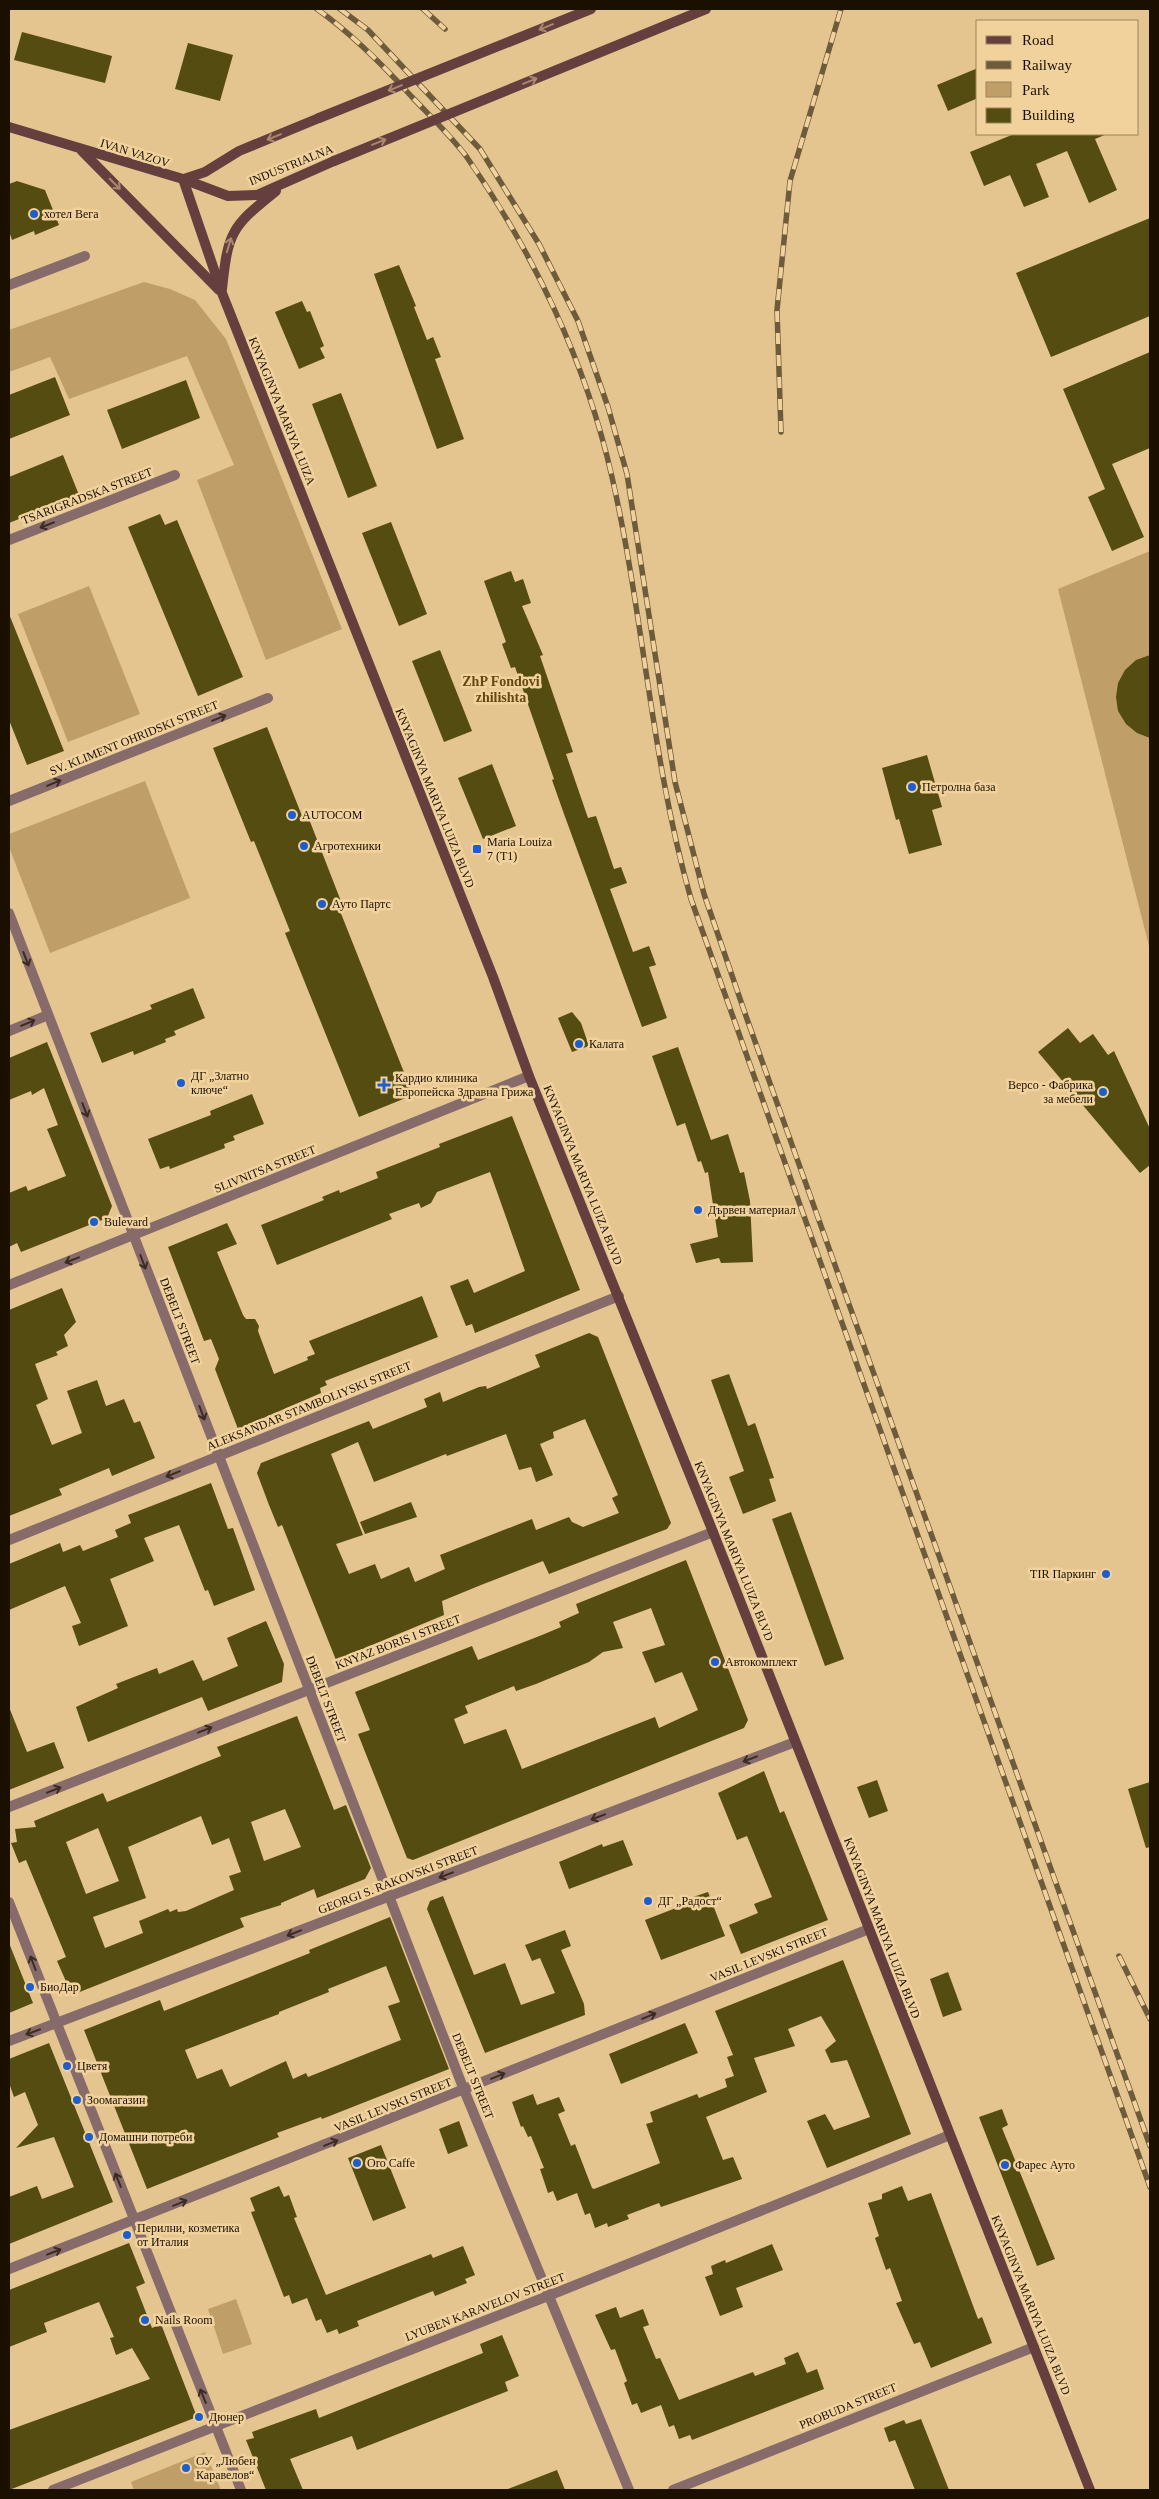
<svg xmlns="http://www.w3.org/2000/svg" width="1159" height="2499" font-family="Georgia,serif">
<style>
.green{fill:#bf9f67}
.building{fill:#544c10;fill-rule:evenodd}
.lines{fill:none;stroke-linecap:round;stroke-linejoin:round}
.minor{stroke:#866b6a;stroke-width:10}
.tertiary{stroke:#866b6a;stroke-width:10}
.secondary{stroke:#643f3e;stroke-width:10}
.rail-casing{stroke:#6e5b3b;stroke-width:5.5}
.rail{stroke:#f1d29d;stroke-width:4;stroke-dasharray:11;stroke-linecap:butt}
.secondary-bridge{stroke:#643f3e;stroke-width:10}
.oneway{stroke:#aa886e}
.oneway2{stroke:#3b2b20}
.poi-dot{fill:#1f5eca;stroke:#f1d29d;stroke-width:2}
.labels{text-anchor:middle;dominant-baseline:central;stroke-width:5;stroke-linejoin:round;paint-order:stroke}
.street-label{font-size:12px;fill:#1b1000;stroke:#f1d29d}
.poi-label{font-size:12px;fill:#1b1000;stroke:#f1d29d;text-anchor:start}
.neighbourhood-label{font-size:14px;font-weight:bold;fill:#644913;stroke:#f1d29d}
</style>
<rect width="100%" height="100%" fill="#e4c590"/>
<g class="green">
<path d="M144 282 170 289 195 300 226 339 342 629 266 660 197 480 234 465 187 356 69 399 50 357 9 372V330Z"/>
<path d="M1150 551V950L1058 589Z"/>
<path d="M89 586 140 714 68 742 18 614Z"/>
<path d="M145 781 190 898 50 953 9 847V834Z"/>
<path d="M236 2299 252 2344 223 2354 208 2309Z"/>
<path d="M205 2452 221 2490H134L131 2482Z"/>
</g>
<g class="building">
<path d="M22 32 112 56 105 83 14 60Z"/>
<path d="M188 43 233 55 220 101 175 89Z"/>
<path d="M978 68V98L948 111 937 85Z"/>
<path d="M1014 134H1107L1095 139 1117 190 1089 203 1067 151 1036 164 1049 197 1024 207 1010 175 984 186 970 152Z"/>
<path d="M17 181 45 190 59 225 35 235 34 231 12 240 9 231V184Z"/>
<path d="M1150 218V316L1051 357 1016 273Z"/>
<path d="M399 265 416 306 414 307 427 340 433 337 441 357 435 359 464 439 437 449 374 274Z"/>
<path d="M302 301 307 312 310 311 324 346 320 348 325 358 299 369 275 312Z"/>
<path d="M1150 352V448L1112 464 1144 537 1112 551 1088 497 1105 489 1063 389Z"/>
<path d="M55 377 70 415 9 439V395Z"/>
<path d="M186 380 200 418 122 449 107 410Z"/>
<path d="M341 393 377 486 348 498 312 404Z"/>
<path d="M63 455 79 495 9 523V477Z"/>
<path d="M160 514 165 525 177 520 243 677 198 696 128 527Z"/>
<path d="M391 522 427 614 399 626 362 533Z"/>
<path d="M511 571 515 582 523 579 531 603 522 606 543 655 540 656 573 752 566 754 588 818 596 816 614 869 621 867 627 883 610 889 633 952 649 946 656 965 649 967 667 1018 642 1027 564 814 552 780 554 779 515 667 511 668 502 644 506 642 484 581Z"/>
<path d="M9 614 64 751 27 765 9 720Z"/>
<path d="M440 650 472 731 444 742 412 661Z"/>
<path d="M1150 655V738L1137 733 1126 724 1118 711 1116 697 1118 683 1125 670 1136 660Z"/>
<path d="M267 727 304 821 309 819 344 909 340 911 413 1095 359 1117 285 933 290 931 254 841 251 842 213 748Z"/>
<path d="M927 755 942 807 932 810 942 845 909 854 899 819 896 820 882 768Z"/>
<path d="M492 764 516 826 483 839 458 778Z"/>
<path d="M193 988 205 1018 174 1031 176 1035 165 1039 166 1042 134 1055 133 1051 102 1063 90 1033 152 1009 150 1005Z"/>
<path d="M572 1012 581 1023 589 1046 572 1052 558 1018Z"/>
<path d="M1068 1028 1080 1043 1093 1034 1108 1055 1114 1051 1150 1129V1165L1140 1173 1038 1052Z"/>
<path d="M47 1042 112 1206 107 1218 21 1252 17 1243 9 1247V1193L26 1186 28 1191 66 1176 47 1129 58 1125 44 1088 32 1095 31 1091 9 1100V1058Z"/>
<path d="M678 1047 711 1140 728 1134 740 1173 744 1172 750 1201 753 1262 721 1263 719 1258 696 1263 690 1244 718 1237 708 1172 705 1173 701 1161 698 1162 685 1123 677 1126 652 1056Z"/>
<path d="M252 1094 264 1124 233 1136 235 1140 224 1144 225 1148 170 1169 169 1166 160 1169 148 1139 211 1115 210 1111Z"/>
<path d="M512 1116 580 1290 475 1333 472 1324 466 1326 450 1286 468 1279 474 1293 525 1271 490 1172 437 1192 431 1203 421 1208 419 1203 389 1214 392 1219 277 1265 261 1225 324 1200 322 1197 339 1190 340 1193 378 1178 376 1172 440 1147 439 1144Z"/>
<path d="M227 1223 237 1244 217 1252 243 1315 246 1319H255L259 1326 258 1331 274 1374 308 1360 307 1357 315 1354 309 1341 422 1296 438 1337 325 1381 327 1385 320 1388 321 1393 238 1429 215 1369 219 1359 211 1339 204 1341 168 1247Z"/>
<path d="M62 1288 76 1322 64 1335 68 1346 56 1352 58 1355 35 1364 48 1399 36 1405 52 1445 82 1433 67 1391 97 1380 106 1406 124 1399 134 1423 140 1421 155 1458 112 1476 109 1468 59 1489 62 1495 9 1516V1310Z"/>
<path d="M589 1333 598 1337 671 1523 667 1529 549 1574 543 1561 481 1585 442 1601 444 1615 336 1660 282 1525 278 1527 269 1505 257 1473 261 1463 369 1421 373 1429 427 1407 424 1399 440 1392 443 1402 479 1387 486 1386 487 1389 540 1367 535 1355ZM585 1419 618 1495 612 1498 619 1513 583 1527 572 1522 569 1517 536 1530 532 1519 440 1555 445 1569 415 1582 409 1567 381 1579 375 1564 349 1574 336 1544 363 1535 331 1454 358 1442 374 1482 446 1454 447 1456 506 1434 519 1470 531 1467 536 1482 553 1475 540 1444 554 1438 553 1432Z"/>
<path d="M729 1374 748 1426 755 1423 774 1478 769 1479 776 1501 743 1514 729 1477 744 1471 711 1380Z"/>
<path d="M211 1483 228 1529 233 1528 255 1590 214 1606 208 1590 205 1591 179 1525 144 1538 154 1561 110 1579 128 1626 79 1646 72 1626 81 1623 65 1586 9 1610V1564L60 1543 63 1552 80 1545 83 1551 118 1537 115 1530 131 1523 128 1515Z"/>
<path d="M411 1502 417 1517 365 1534 360 1522Z"/>
<path d="M791 1512 844 1659 825 1666 772 1519Z"/>
<path d="M686 1560 748 1720 744 1728 413 1860 407 1858 358 1734 370 1730 355 1692 472 1646 478 1660 542 1635 561 1627 559 1622 579 1613 576 1604ZM651 1608 665 1645 642 1652 655 1683 682 1672 698 1710 659 1728 655 1717 522 1769 506 1729 464 1744 454 1719 468 1713 465 1706 514 1686 516 1691 536 1684 589 1662 603 1652 623 1648 613 1622Z"/>
<path d="M266 1621 284 1664 282 1682 208 1711 202 1697 88 1742 76 1707 118 1688 116 1684 157 1668 159 1674 193 1660 203 1681 238 1666 227 1638Z"/>
<path d="M9 1707 27 1752 54 1742 64 1768 9 1790Z"/>
<path d="M297 1716 334 1810 346 1805 371 1868 365 1879 317 1898 314 1889 281 1903V1905L240 1918 244 1927 72 1995 57 1961 66 1957 26 1860 19 1863 11 1843 17 1842 15 1829 36 1827 34 1821 103 1793 107 1802 221 1756 217 1747ZM285 1809 301 1847 264 1861 251 1822ZM201 1816 212 1845 229 1838 241 1872 229 1876 234 1890 186 1911 178 1912 177 1909 170 1912 168 1909 139 1921 143 1933 105 1948 93 1917 146 1898 128 1847ZM98 1828 119 1881 86 1894 66 1842Z"/>
<path d="M764 1771 780 1813 784 1811 828 1920 741 1954 729 1925 758 1913 754 1904 772 1897 747 1836 737 1840 718 1793Z"/>
<path d="M877 1780 888 1811 869 1818 857 1787Z"/>
<path d="M1150 1782V1847L1146 1848 1128 1789Z"/>
<path d="M623 1840 633 1865 569 1889 559 1862 602 1844 603 1847Z"/>
<path d="M708 1892 725 1936 661 1960 645 1920 694 1901 693 1897Z"/>
<path d="M443 1896 474 1975 505 1963 521 2005 555 1993 540 1958 532 1961 525 1945 565 1930 571 1946 561 1950 584 2004 585 2015 485 2053 427 1909 430 1901Z"/>
<path d="M390 1917 449 2069 322 2119 321 2117 277 2133 279 2137 147 2189 84 2030 160 2000 164 2011 310 1953 309 1950ZM386 1966 400 2002 388 2006 401 2040 308 2077 306 2073 293 2079 286 2061 230 2087 222 2069 197 2079 185 2050 279 2014V2012L329 1992 328 1989Z"/>
<path d="M9 1943 33 2003 9 2013Z"/>
<path d="M843 1960 911 2134 827 2168 807 2121 825 2114 834 2130 870 2117 847 2060 831 2063 825 2050 836 2041 821 2016 788 2029 795 2046 754 2058 767 2092 706 2117 723 2160 733 2157 742 2179 661 2207 659 2203 627 2215 629 2219 608 2227 607 2223 595 2228 590 2213 585 2215 577 2193 557 2201 553 2191 548 2193 540 2169 544 2168 531 2136 528 2137 523 2126 521 2127 512 2102 533 2094 537 2105 559 2097 565 2111 558 2114 571 2146 575 2144 592 2188 594 2189 658 2164 660 2163 646 2124 653 2122 650 2112 697 2094 699 2098 727 2087 725 2079 734 2076 727 2057 733 2055 715 2011Z"/>
<path d="M948 1972 962 2010 943 2017 930 1979Z"/>
<path d="M685 2023 698 2053 621 2084 609 2054Z"/>
<path d="M49 2043 113 2202 9 2244V2197L37 2186 42 2199 74 2187 54 2137 16 2148 38 2125 25 2092 14 2097 9 2083V2059Z"/>
<path d="M1002 2109 1008 2125 1002 2128 1055 2259 1037 2266 979 2117Z"/>
<path d="M459 2121 468 2146 448 2154 439 2129Z"/>
<path d="M381 2145 406 2208 373 2221 348 2158Z"/>
<path d="M279 2186 284 2197 289 2195 297 2217 294 2218 326 2295 431 2254 433 2258 463 2246 475 2275 465 2279 467 2283 435 2296 433 2291 357 2321 359 2326 339 2334 337 2329 327 2333 321 2319 316 2321 307 2298 292 2304 289 2295 284 2297 251 2212 255 2211 250 2198Z"/>
<path d="M902 2186 908 2201 931 2193 978 2319 982 2317 992 2343 931 2368 920 2342 914 2344 896 2303 902 2301 890 2268 886 2270 875 2238 879 2236 868 2203 882 2199V2194Z"/>
<path d="M129 2243 145 2283 136 2287 152 2328 161 2324 197 2417 9 2490V2430L150 2379 132 2348 116 2355 110 2338 114 2337 99 2302 44 2323 47 2332 9 2347V2290Z"/>
<path d="M772 2244 783 2270 736 2288 743 2307 720 2316 705 2277 713 2274 711 2266 725 2260 726 2263Z"/>
<path d="M616 2307 620 2318 643 2309 649 2325 643 2327 656 2359 660 2358 679 2400 753 2372 755 2376 786 2364 784 2358 798 2352 807 2373 817 2369 824 2389 692 2440 690 2435 679 2439 674 2425 669 2427 661 2405 641 2413 637 2403 632 2405 624 2383 627 2381 615 2349 611 2350 595 2315Z"/>
<path d="M502 2335 519 2376 505 2382 508 2391 357 2450 352 2436 290 2459 303 2490H266L246 2440 254 2438 252 2432 316 2409 319 2418 483 2353 480 2344Z"/>
<path d="M921 2419 949 2490H915L895 2440 889 2442 884 2428 904 2420 906 2424Z"/>
<path d="M557 2470 565 2490H508V2489Z"/>
</g>
<g class="lines">
<g class="minor">
<path d="M9 285 85 256"/>
<path d="M9 540 175 475"/>
<path d="M9 801 268 698"/>
<path d="M9 913 464 2090 629 2490"/>
<path d="M9 1031 48 1015"/>
<path d="M9 1540 619 1296"/>
<path d="M9 1807 713 1532"/>
<path d="M9 2041 795 1742"/>
<path d="M9 2269 869 1929"/>
<path d="M53 2490 548 2296 950 2135"/>
<path d="M673 2490 1034 2347"/>
</g>
<g class="tertiary">
<path d="M9 1285 529 1076"/>
<path d="M9 1902 241 2490"/>
</g>
<g class="secondary">
<path d="M9 127 183 179 228 196 257 195 334 161"/>
<path d="M82 151 219 290"/>
<path d="M183 179 222 293 493 977 529 1076 713 1532 1090 2490"/>
<path d="M184 179 205 172 239 151 319 118"/>
<path d="M222 289C228 232 231 227 276 191"/>
</g>
<g class="rail-casing">
<g id="rail">
<path d="M317 9C352 34 383 65 412 97 430 116 450 135 466 156 533 252 586 362 612 477 644 617 651 760 691 899L1150 2187"/>
<path d="M340 9 368 30 480 149 539 244 578 321 608 407 627 474 675 782 704 894 747 1019 1150 2146"/>
<path d="M423 9 445 29"/>
<path d="M781 432 777 310 790 181 841 9"/>
<path d="M1119 1956 1150 2019"/>
</g>
</g>
<use href="#rail" class="rail"/>
<g class="secondary-bridge">
<path d="M319 118 591 9"/>
<path d="M334 161 706 9"/>
</g>
</g>
<defs><path id="oneway-shaft" d="M-6 0H5M1.5-3L5.5 0L1.5 3" fill="none" stroke-width="1.6" stroke-linecap="round" stroke-linejoin="round" transform="scale(1.25)"/></defs>
<g class="oneway">
<use href="#oneway-shaft" transform="translate(546 27) rotate(158)"/>
<use href="#oneway-shaft" transform="translate(530 81) rotate(-22)"/>
<use href="#oneway-shaft" transform="translate(395 88) rotate(158)"/>
<use href="#oneway-shaft" transform="translate(274 137) rotate(158)"/>
<use href="#oneway-shaft" transform="translate(379 142) rotate(-22)"/>
<use href="#oneway-shaft" transform="translate(115 184) rotate(45)"/>
<use href="#oneway-shaft" transform="translate(229 245) rotate(-73)"/>
</g>
<g class="oneway2">
<use href="#oneway-shaft" transform="translate(47 525) rotate(159)"/>
<use href="#oneway-shaft" transform="translate(219 718) rotate(-22)"/>
<use href="#oneway-shaft" transform="translate(54 783) rotate(-22)"/>
<use href="#oneway-shaft" transform="translate(26 959) rotate(69)"/>
<use href="#oneway-shaft" transform="translate(28 1023) rotate(-23)"/>
<use href="#oneway-shaft" transform="translate(85 1110) rotate(69)"/>
<use href="#oneway-shaft" transform="translate(72 1260) rotate(159)"/>
<use href="#oneway-shaft" transform="translate(143 1262) rotate(69)"/>
<use href="#oneway-shaft" transform="translate(202 1413) rotate(69)"/>
<use href="#oneway-shaft" transform="translate(173 1474) rotate(158)"/>
<use href="#oneway-shaft" transform="translate(205 1730) rotate(-21)"/>
<use href="#oneway-shaft" transform="translate(750 1759) rotate(159)"/>
<use href="#oneway-shaft" transform="translate(54 1790) rotate(-21)"/>
<use href="#oneway-shaft" transform="translate(598 1817) rotate(159)"/>
<use href="#oneway-shaft" transform="translate(446 1875) rotate(159)"/>
<use href="#oneway-shaft" transform="translate(294 1933) rotate(159)"/>
<use href="#oneway-shaft" transform="translate(33 1963) rotate(-111)"/>
<use href="#oneway-shaft" transform="translate(649 2016) rotate(-22)"/>
<use href="#oneway-shaft" transform="translate(33 2032) rotate(160)"/>
<use href="#oneway-shaft" transform="translate(498 2076) rotate(-22)"/>
<use href="#oneway-shaft" transform="translate(331 2143) rotate(-22)"/>
<use href="#oneway-shaft" transform="translate(118 2180) rotate(-112)"/>
<use href="#oneway-shaft" transform="translate(180 2203) rotate(-22)"/>
<use href="#oneway-shaft" transform="translate(54 2252) rotate(-21)"/>
<use href="#oneway-shaft" transform="translate(203 2396) rotate(-112)"/>
</g>
<g class="poi-dot">
<circle cx="34" cy="214" r="5"/>
<circle cx="912" cy="787" r="5"/>
<circle cx="292" cy="815" r="5"/>
<circle cx="304" cy="846" r="5"/>
<rect x="472" y="844" width="10" height="10" rx="2.5"/>
<circle cx="322" cy="904" r="5"/>
<circle cx="579" cy="1044" r="5"/>
<circle cx="181" cy="1083" r="5"/>
<path d="M381.5 1077.5h5v5h5v5h-5v5h-5v-5h-5v-5h5z"/>
<circle cx="1103" cy="1092" r="5"/>
<circle cx="698" cy="1210" r="5"/>
<circle cx="94" cy="1222" r="5"/>
<circle cx="1106" cy="1574" r="5"/>
<circle cx="715" cy="1662" r="5"/>
<circle cx="648" cy="1901" r="5"/>
<circle cx="30" cy="1987" r="5"/>
<circle cx="67" cy="2066" r="5"/>
<circle cx="77" cy="2100" r="5"/>
<circle cx="89" cy="2137" r="5"/>
<circle cx="357" cy="2163" r="5"/>
<circle cx="1005" cy="2165" r="5"/>
<circle cx="127" cy="2235" r="5"/>
<circle cx="145" cy="2320" r="5"/>
<circle cx="199" cy="2417" r="5"/>
<circle cx="186" cy="2468" r="5"/>
</g>
<g class="labels">
<g class="street-label">
<text transform="translate(135 153) rotate(17)">IVAN VAZOV</text>
<text transform="translate(291 165) rotate(-22)">INDUSTRIALNA</text>
<text transform="translate(282 411) rotate(68)">KNYAGINYA MARIYA LUIZA</text>
<text transform="translate(87 496) rotate(-21)">TSARIGRADSKA STREET</text>
<text transform="translate(134 738) rotate(-22)">SV. KLIMENT OHRIDSKI STREET</text>
<text transform="translate(435 798) rotate(68)">KNYAGINYA MARIYA LUIZA BLVD</text>
<text transform="translate(265 1169) rotate(-22)">SLIVNITSA STREET</text>
<text transform="translate(583 1175) rotate(68)">KNYAGINYA MARIYA LUIZA BLVD</text>
<text transform="translate(180 1321) rotate(69)">DEBELT STREET</text>
<text transform="translate(309 1406) rotate(-22)">ALEKSANDAR STAMBOLIYSKI STREET</text>
<text transform="translate(734 1551) rotate(68)">KNYAGINYA MARIYA LUIZA BLVD</text>
<text transform="translate(398 1642) rotate(-21)">KNYAZ BORIS I STREET</text>
<text transform="translate(326 1699) rotate(69)">DEBELT STREET</text>
<text transform="translate(398 1880) rotate(-21)">GEORGI S. RAKOVSKI STREET</text>
<text transform="translate(882 1928) rotate(69)">KNYAGINYA MARIYA LUIZA BLVD</text>
<text transform="translate(769 1955) rotate(-22)">VASIL LEVSKI STREET</text>
<text transform="translate(473 2076) rotate(68)">DEBELT STREET</text>
<text transform="translate(393 2105) rotate(-22)">VASIL LEVSKI STREET</text>
<text transform="translate(1031 2305) rotate(68)">KNYAGINYA MARIYA LUIZA BLVD</text>
<text transform="translate(485 2307) rotate(-21)">LYUBEN KARAVELOV STREET</text>
<text transform="translate(848 2406) rotate(-22)">PROBUDA STREET</text>
</g>
<g class="poi-label">
<text x="44" y="214">хотел Вега</text>
<text x="922" y="787">Петролна база</text>
<text x="302" y="815">AUTOCOM</text>
<text x="487" y="842">Maria Louiza<tspan x="487" dy="14">7 (T1)</tspan></text>
<text x="314" y="846">Агротехники</text>
<text x="332" y="904">Ауто Партс</text>
<text x="589" y="1044">Калата</text>
<text x="191" y="1076">ДГ „Златно<tspan x="191" dy="14">ключе“</tspan></text>
<text x="395" y="1078">Кардио клиника<tspan x="395" dy="14">Европейска Здравна Грижа</tspan></text>
<text x="1093" y="1085" text-anchor="end">Версо - Фабрика<tspan x="1093" dy="14">за мебели</tspan></text>
<text x="708" y="1210">Дървен материал</text>
<text x="104" y="1222">Bulevard</text>
<text x="1096" y="1574" text-anchor="end">TIR Паркинг</text>
<text x="725" y="1662">Автокомплект</text>
<text x="658" y="1901">ДГ „Радост“</text>
<text x="40" y="1987">БиоДар</text>
<text x="77" y="2066">Цветя</text>
<text x="87" y="2100">Зоомагазин</text>
<text x="99" y="2137">Домашни потреби</text>
<text x="367" y="2163">Oro Caffe</text>
<text x="1015" y="2165">Фарес Ауто</text>
<text x="137" y="2228">Перилни, козметика<tspan x="137" dy="14">от Италия</tspan></text>
<text x="155" y="2320">Nails Room</text>
<text x="209" y="2417">Дюнер</text>
<text x="196" y="2461">ОУ „Любен<tspan x="196" dy="14">Каравелов“</tspan></text>
</g>
<g class="neighbourhood-label">
<text x="501" y="681">ZhP Fondovi<tspan x="501" dy="16">zhilishta</tspan></text>
</g>
</g>
<rect width="1159" height="2499" fill="none" stroke="#1b1000" stroke-width="20"/>
<rect x="976" y="20" width="162" height="115" fill="#f1d29d" stroke="#9b845e"/>
<rect x="986" y="36" width="25" height="8" fill="#643f3e" stroke="#9b845e"/>
<text x="1022" y="45" font-size="15" fill="#1b1000">Road</text>
<rect x="986" y="61" width="25" height="8" fill="#6e5b3b" stroke="#9b845e"/>
<text x="1022" y="70" font-size="15" fill="#1b1000">Railway</text>
<rect x="986" y="82" width="25" height="15" fill="#bf9f67" stroke="#9b845e"/>
<text x="1022" y="95" font-size="15" fill="#1b1000">Park</text>
<rect x="986" y="108" width="25" height="15" fill="#544c10" stroke="#9b845e"/>
<text x="1022" y="120" font-size="15" fill="#1b1000">Building</text>
</svg>
